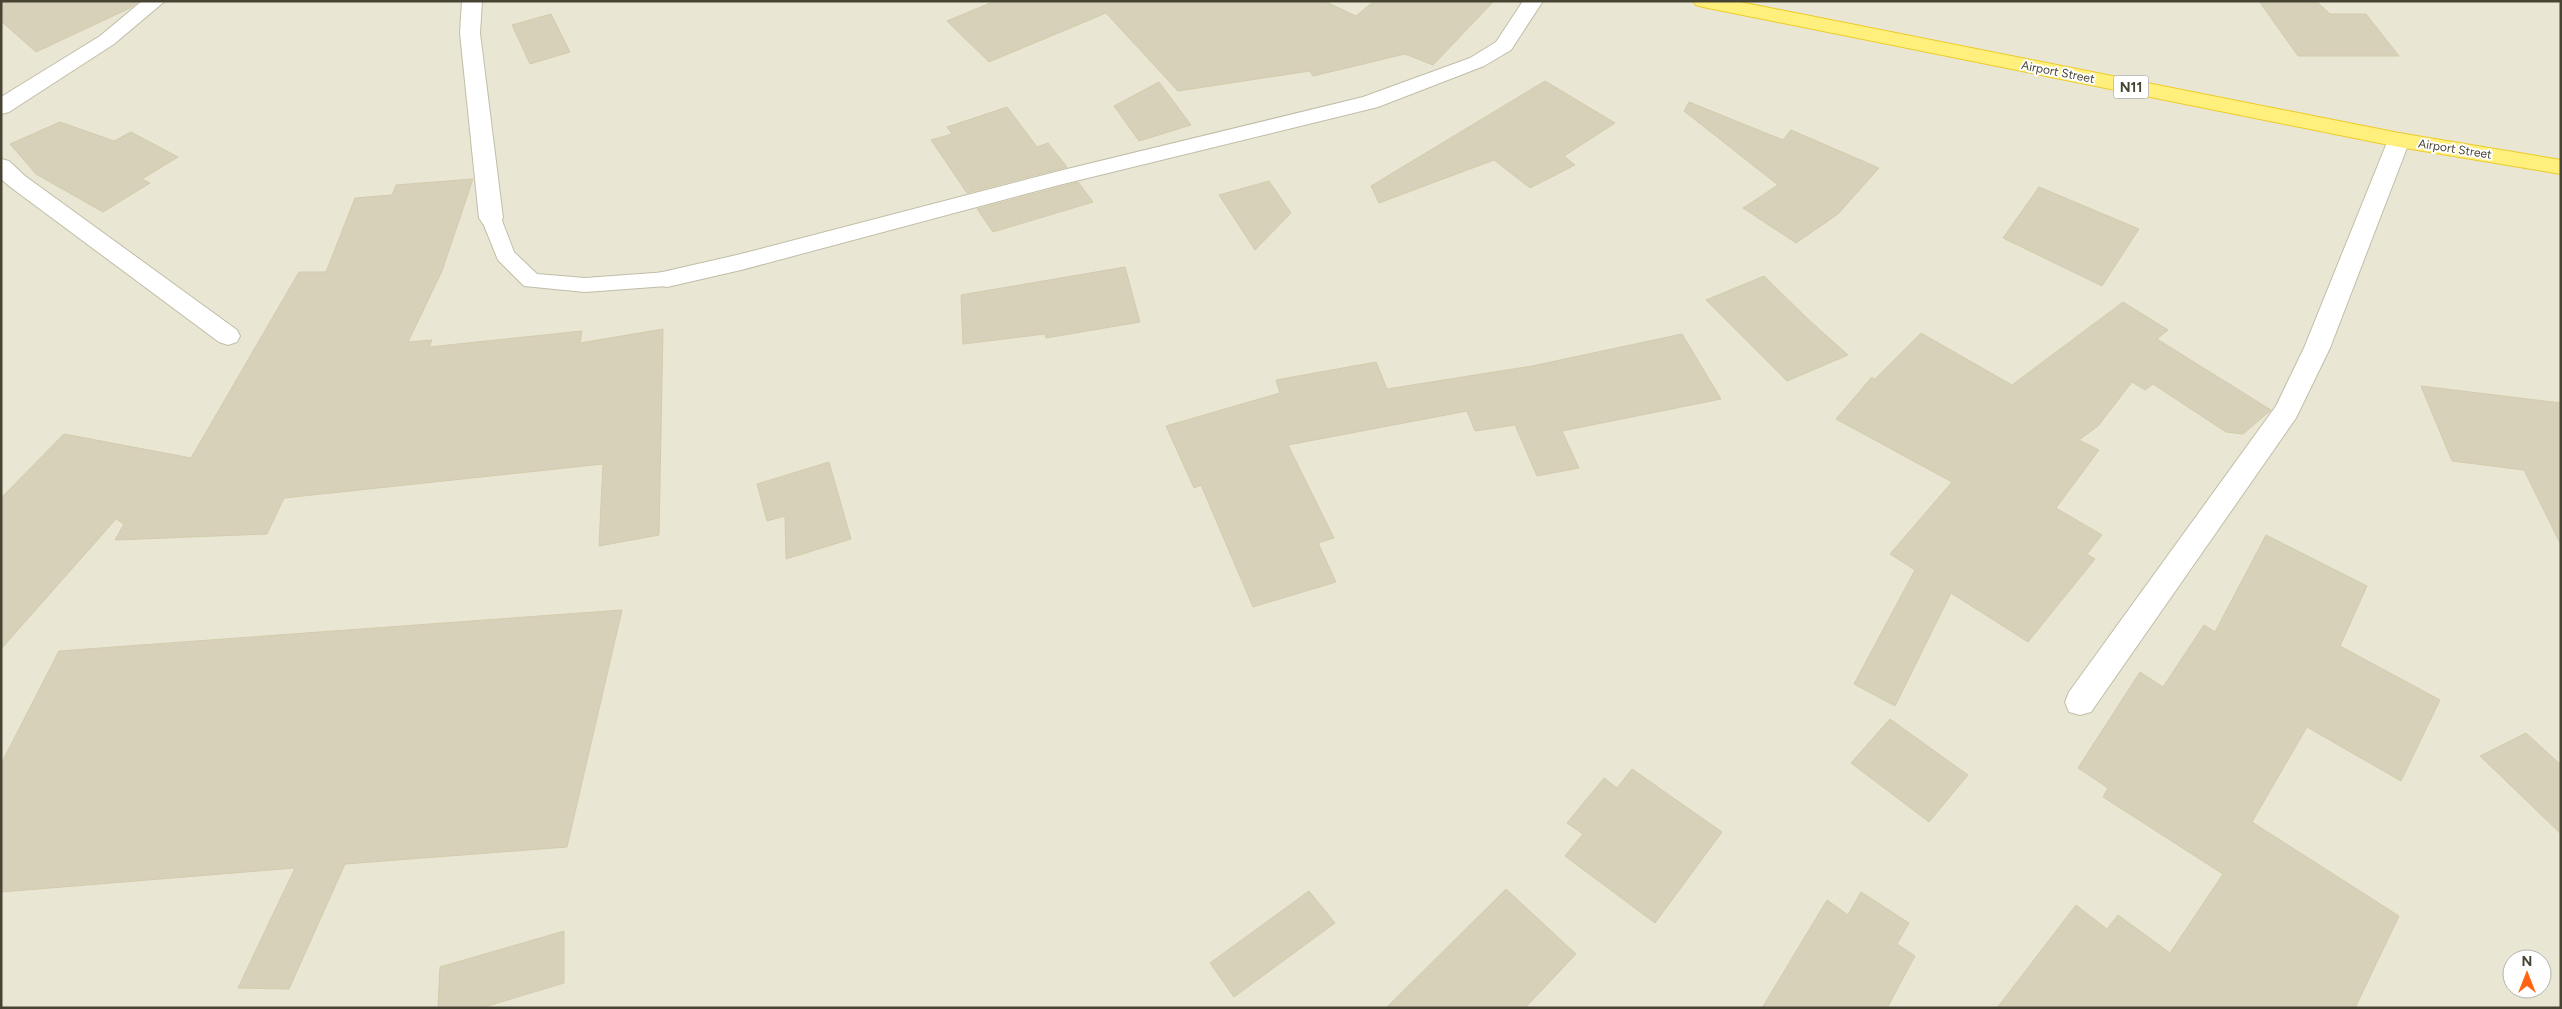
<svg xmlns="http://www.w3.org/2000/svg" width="2562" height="1009" font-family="Figtree,sans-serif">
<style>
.residential{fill:#e9e6d3;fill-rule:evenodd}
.building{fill:#d7d1b9;stroke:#d3cbac}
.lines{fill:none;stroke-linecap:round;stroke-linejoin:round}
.service-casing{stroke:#c1bda7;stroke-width:2}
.minor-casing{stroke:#c1bda7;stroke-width:2}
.trunk-casing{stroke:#edcb27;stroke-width:2}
.service{fill:#fff;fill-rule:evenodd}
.minor{fill:#fff;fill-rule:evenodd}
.trunk{fill:#fff07d;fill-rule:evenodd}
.labels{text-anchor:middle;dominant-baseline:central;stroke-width:4;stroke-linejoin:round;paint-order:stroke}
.far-street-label{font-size:12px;fill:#484434;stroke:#fff}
.shield{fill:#fff;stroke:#7f7c71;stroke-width:1}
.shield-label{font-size:14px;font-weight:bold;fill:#484434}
</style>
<rect width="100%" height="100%" fill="#f4f3e5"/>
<path class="residential" d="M1 1H2561V1008H1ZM2512 959H2542V989H2512Z"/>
<g class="building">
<path d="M1 1H139L130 8 36 52 1 21Z"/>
<path d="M995 1H1324L1356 16 1374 1H1494L1433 65 1405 54 1313 76 1310 71 1178 91 1106 13 989 62 947 21Z"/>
<path d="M2259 1H2316L2330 14H2366L2399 56H2298Z"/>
<path d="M551 14 570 52 530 64 512 25Z"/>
<path d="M1545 81 1615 123 1564 156 1575 165 1530 188 1494 160 1379 203 1371 186Z"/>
<path d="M1159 82 1191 125 1139 141 1114 106Z"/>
<path d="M1689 102 1783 140 1791 130 1879 168 1838 214 1796 243 1743 208 1778 185 1684 111Z"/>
<path d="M1007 107 1037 147 1048 143 1067 167 967 193 931 140 952 134 947 127Z"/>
<path d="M60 122 114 141 131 132 178 157 142 179 150 183 103 212 36 174 10 144Z"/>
<path d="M473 179 442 271 408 342 432 340 429 347 582 331 580 343 663 329 659 535 599 546 603 464 284 498 267 534 115 540 124 524 116 519 1 649V498L64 434 191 458 299 272H326L355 198 392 195 396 185Z"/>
<path d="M1269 181 1291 213 1255 250 1219 195Z"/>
<path d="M1078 182 1093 202 993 232 977 209Z"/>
<path d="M2039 187 2139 229 2102 286 2003 238Z"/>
<path d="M1125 267 1140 322 1046 338 1045 334 963 344 961 295Z"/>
<path d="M1764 276 1809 320 1848 355 1787 381 1706 300Z"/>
<path d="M2123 302 2168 330 2157 339 2271 410 2243 434 2226 432 2153 384 2145 390 2132 382 2098 426 2079 440 2099 450 2056 508 2102 535 2087 554 2095 559 2028 642 1951 593 1895 706 1854 684 1915 570 1890 554 1952 482 1836 419 1872 377 1874 380 1921 333 2012 385Z"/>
<path d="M1682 334 1721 399 1562 431 1579 468 1537 476 1515 425 1475 431 1467 411 1288 445 1334 538 1318 543 1336 582 1253 607 1201 485 1194 488 1166 426 1280 393 1276 380 1376 362 1387 389 1532 366Z"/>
<path d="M2421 386 2561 403V545L2524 470 2452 461Z"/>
<path d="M829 462 851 539 786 559 785 516 767 521 757 484Z"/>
<path d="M2266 535 2367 586 2340 646 2440 700 2401 781 2307 727 2252 822 2399 916 2355 1008H1997L2076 905 2107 929 2118 915 2170 953 2223 874 2103 797 2108 788 2078 768 2140 672 2163 687 2204 625 2215 632Z"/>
<path d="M622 610 567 847 345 864 289 989 238 988 295 868 1 892V764L59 651Z"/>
<path d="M1890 719 1968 775 1929 822 1851 763Z"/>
<path d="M2526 733 2561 765V834L2480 756Z"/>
<path d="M1632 769 1722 832 1655 923 1565 856 1583 834 1567 823 1604 778 1617 788Z"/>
<path d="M1506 889 1576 954 1525 1008H1386Z"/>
<path d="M1309 891 1335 923 1234 997 1210 963Z"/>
<path d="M1861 892 1909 923 1897 944 1915 956 1887 1008H1762L1827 900 1848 915Z"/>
<path d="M564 931V983L481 1008H438L440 967Z"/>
</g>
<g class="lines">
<g class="service-casing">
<path id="service" d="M491 211 498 213 501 218 514 252 537 274 585 278 667 272 674 274 677 279 674 284 667 286 585 292 524 286 498 260 481 218 484 213Z"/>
</g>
<g class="minor-casing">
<g id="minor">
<path d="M142 1H165L114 44 9 112 1 114V97L100 36Z"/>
<path d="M462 1H482L480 33 503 218 499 224 491 226 483 224 479 218 460 33Z"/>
<path d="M1523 1H1543L1511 50 1484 66 1378 107 1059 185 741 270 667 287 658 285 655 279 658 273 667 271 741 254 1059 171 1363 97 1470 58 1496 42Z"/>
<path d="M2399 133 2407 135 2410 140 2330 348 2296 418 2091 712 2080 715 2069 712 2065 702 2069 692 2276 406 2304 348 2388 140 2391 135Z"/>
<path d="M1 159 9 161 25 176 237 330 240 336 237 342 228 345 219 342 9 186 1 179Z"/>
</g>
</g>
<g class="trunk-casing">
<path id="trunk" d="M1693 1H1735L2399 133 2561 160V174L2399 147 1703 7 1696 5Z"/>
</g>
<use href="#service" class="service"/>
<use href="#minor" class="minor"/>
<use href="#trunk" class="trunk"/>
</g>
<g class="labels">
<g class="far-street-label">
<text transform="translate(2058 72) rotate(11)">Airport Street</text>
<text transform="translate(2455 149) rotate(9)">Airport Street</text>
</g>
<rect class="shield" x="2113.5" y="75.5" width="35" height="23" rx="4"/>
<g class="shield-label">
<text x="2131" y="87">N11</text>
</g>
</g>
<rect width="2562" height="1009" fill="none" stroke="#484434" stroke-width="5"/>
<g transform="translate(2527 974)"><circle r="24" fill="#ffffff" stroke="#b6b4ae"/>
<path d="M0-4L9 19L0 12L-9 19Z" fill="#ff6412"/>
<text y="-8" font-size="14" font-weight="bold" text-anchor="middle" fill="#484434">N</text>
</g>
</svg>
